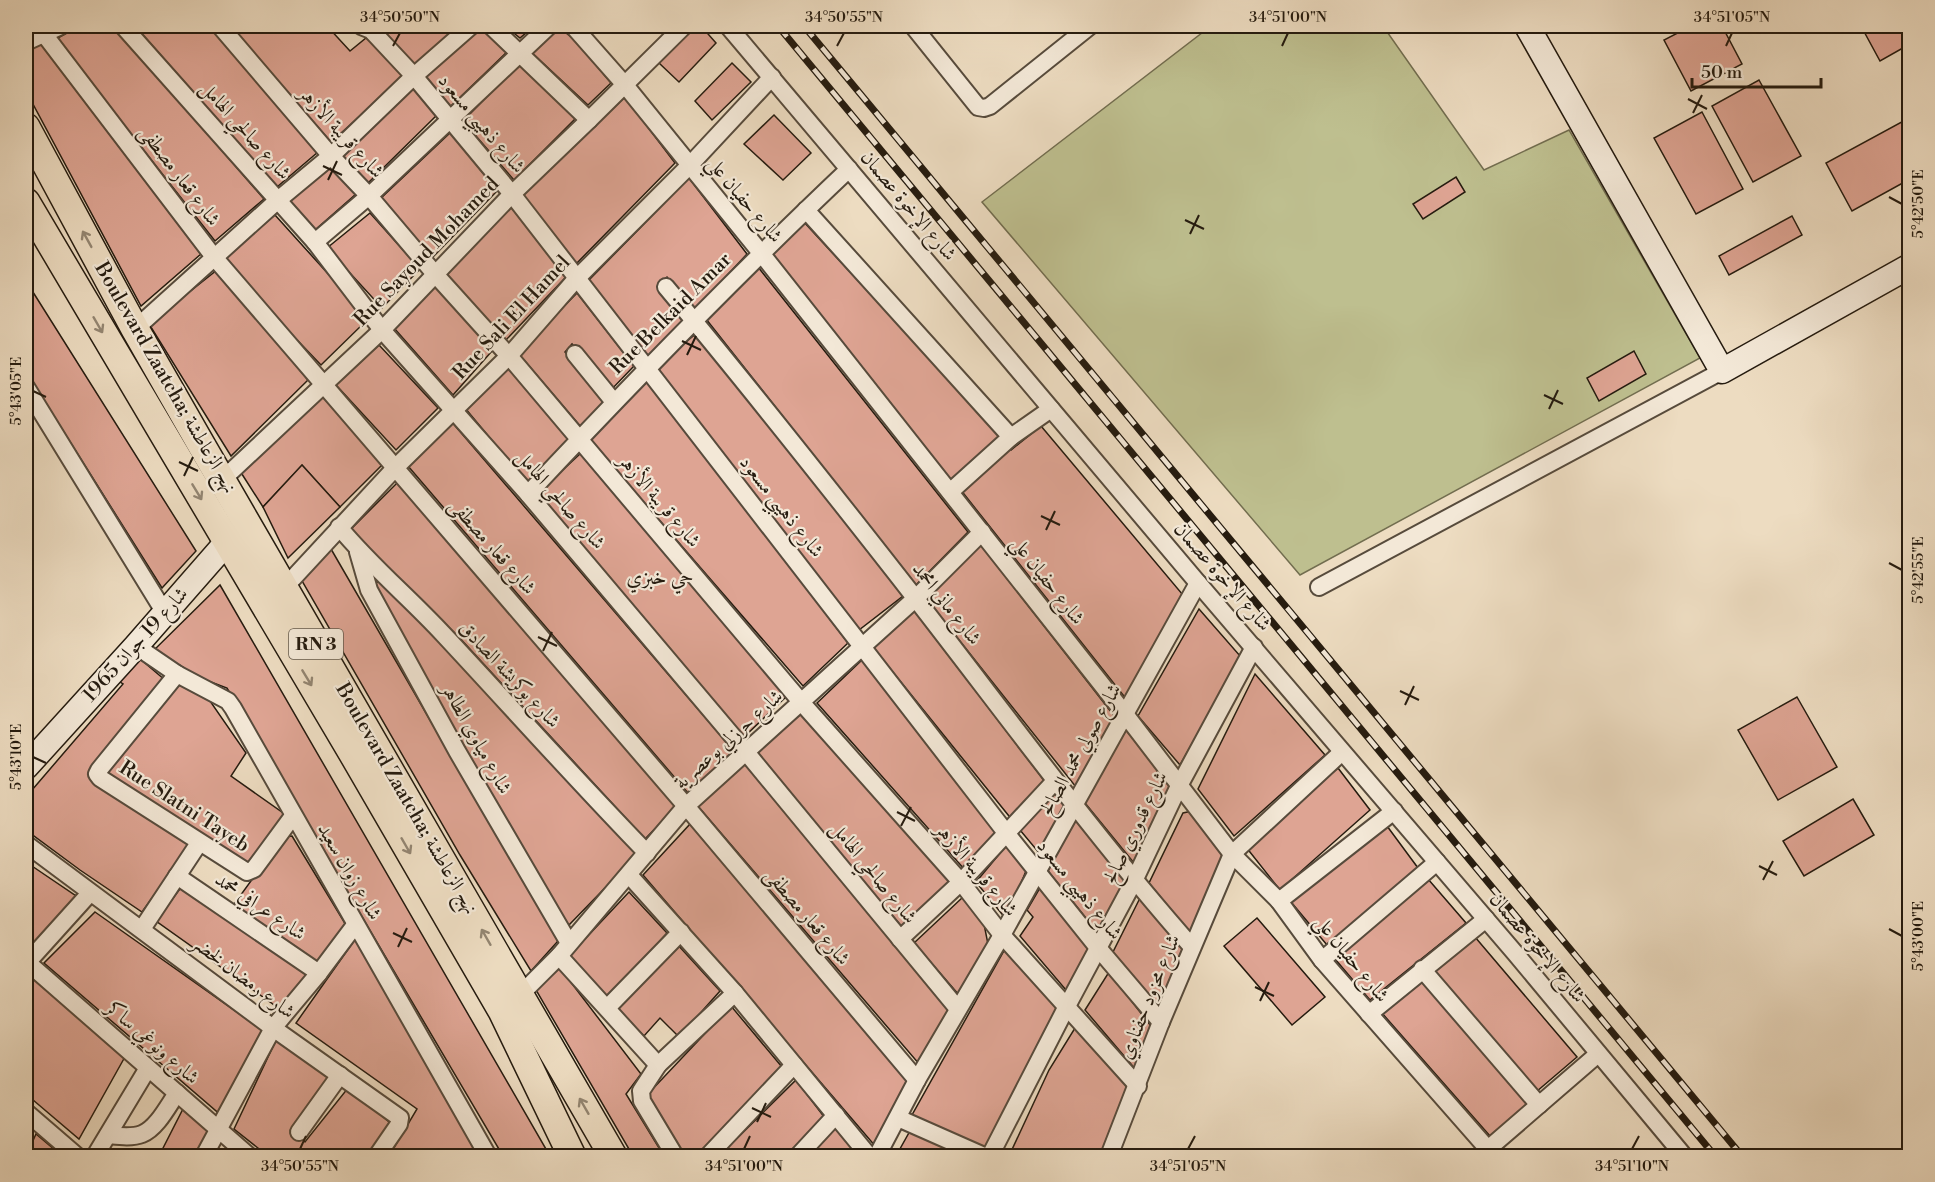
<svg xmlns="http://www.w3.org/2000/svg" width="1935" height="1182" font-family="'Libre Bodoni',Amiri,serif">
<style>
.green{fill:#bebf8f;stroke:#726d4f;stroke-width:1.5}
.building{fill:#dea493;stroke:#251b0f;stroke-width:1.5}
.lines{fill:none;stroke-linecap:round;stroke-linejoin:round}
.street-casing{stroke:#574b3c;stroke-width:20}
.secondary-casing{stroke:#251b0f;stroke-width:27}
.primary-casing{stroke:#251b0f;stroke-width:30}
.street{stroke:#f3e8d7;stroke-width:16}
.secondary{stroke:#f3e8d7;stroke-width:24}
.primary{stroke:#eddcc1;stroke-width:27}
.rail-casing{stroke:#251b0f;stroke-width:7}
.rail{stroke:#f3e8d7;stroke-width:4.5;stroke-dasharray:14;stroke-linecap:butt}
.oneway{stroke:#938571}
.ticks{fill:none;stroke:#251b0f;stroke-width:2}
.labels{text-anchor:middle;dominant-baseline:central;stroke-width:4.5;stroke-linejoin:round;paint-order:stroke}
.shield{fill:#f3e8d7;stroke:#63584b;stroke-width:1.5}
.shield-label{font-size:18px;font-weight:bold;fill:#251b0f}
.street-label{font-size:20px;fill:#251b0f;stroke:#f3e8d7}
.neighbourhood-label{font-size:21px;fill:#251b0f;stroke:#f3e8d7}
.neatline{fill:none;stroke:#251b0f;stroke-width:2}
.ticks-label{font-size:15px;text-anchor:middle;fill:#251b0f}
</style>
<rect width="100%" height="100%" fill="#eddcc1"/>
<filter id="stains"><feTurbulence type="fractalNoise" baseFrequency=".00333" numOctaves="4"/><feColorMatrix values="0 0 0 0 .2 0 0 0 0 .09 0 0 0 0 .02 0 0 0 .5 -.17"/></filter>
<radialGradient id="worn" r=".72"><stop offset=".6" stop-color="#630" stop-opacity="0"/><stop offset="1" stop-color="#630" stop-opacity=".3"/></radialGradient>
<path class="green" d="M1211 26H1383L1484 170 1569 130 1700 358 1300 575 982 202Z"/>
<g class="building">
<path d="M79 26H114L264 199 215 241 56 39Z"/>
<path d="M135 26H210L318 152 277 187Z"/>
<path d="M229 26H327L350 51 366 38 388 56 404 77 331 142Z"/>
<path d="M373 26H461L415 68Z"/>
<path d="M505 26H534L520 38Z"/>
<path d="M557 26 575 40 611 83 588 105 530 51Z"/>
<path d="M695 26H701L716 43 679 82 659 63Z"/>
<path d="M1691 26H1722L1742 64 1691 91 1664 40Z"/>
<path d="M1861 26H1910V44L1880 61Z"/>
<path d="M483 27 510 49 450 107 424 78Z"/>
<path d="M41 44 201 254 141 306 26 91V51Z"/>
<path d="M522 61 577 117 514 180 463 121Z"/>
<path d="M732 63 751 82 712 120 695 101Z"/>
<path d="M1759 80 1801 156 1753 182 1712 106Z"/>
<path d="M412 87 437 115 368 183 341 154Z"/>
<path d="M625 97 675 163 576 264 522 196Z"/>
<path d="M1702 112 1743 189 1696 214 1654 138Z"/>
<path d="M774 115 811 153 783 180 744 144Z"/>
<path d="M1909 118 1910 179 1852 211 1826 163Z"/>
<path d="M451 132 497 191 432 258 380 199Z"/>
<path d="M329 166 356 194 315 230 287 201Z"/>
<path d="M1456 177 1465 192 1423 219 1413 204Z"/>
<path d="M689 178 747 254 694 311 667 277 659 284 684 319 648 357 588 281Z"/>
<path d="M511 207 566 277 505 341 443 275Z"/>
<path d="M370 213 420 269 382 308 327 248Z"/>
<path d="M275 215 340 287 365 322 321 365 278 320 225 257Z"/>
<path d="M1792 216 1802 235 1729 275 1719 256Z"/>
<path d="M803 221 1004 439 955 485 771 254Z"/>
<path d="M758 267 968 532 916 585 706 319Z"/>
<path d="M217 270 308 380 231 456 149 324Z"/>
<path d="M26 281 196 551 162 588 26 372Z"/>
<path d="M436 284 492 351 453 395 394 328Z"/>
<path d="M577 293 634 366 611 390 572 344 565 352 606 401 581 427 518 353Z"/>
<path d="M697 333 903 596 859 630 653 368Z"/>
<path d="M379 345 438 408 396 450 336 385Z"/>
<path d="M1634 351 1646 374 1599 401 1587 378Z"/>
<path d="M508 368 569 438 528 484 465 408Z"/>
<path d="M649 380 848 643 803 686 588 438Z"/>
<path d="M321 395 383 464 340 507 302 465 263 507 240 471Z"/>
<path d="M451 421 734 751 688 793 408 466Z"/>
<path d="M1041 426 1183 595 1127 700 960 489 1007 447 1011 450Z"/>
<path d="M581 453 788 695 744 737 538 493Z"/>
<path d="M302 465 340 507 288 558 263 507Z"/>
<path d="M398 482 677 806 645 839 457 635 349 531Z"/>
<path d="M981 545 1115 717 1076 787 924 596Z"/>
<path d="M331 549 558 941 531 971 460 855 301 579Z"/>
<path d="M382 578 637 855 568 926 481 778 375 584Z"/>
<path d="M220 585 550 1156H503L227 688 182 671 152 652Z"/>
<path d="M913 609 1046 783 1013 821 871 645Z"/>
<path d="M1199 609 1241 657 1180 765 1138 716Z"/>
<path d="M139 658 165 680 90 773 191 844 142 912 80 870 26 830V797L123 684 117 680Z"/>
<path d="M863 659 1001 835 965 870 817 703Z"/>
<path d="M1255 674 1325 755 1234 836 1198 789Z"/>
<path d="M179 683 208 698 246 753 231 776 286 815 247 867 105 774Z"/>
<path d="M1797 697 1837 767 1778 800 1738 730Z"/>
<path d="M802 713 953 882 903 928 755 754Z"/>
<path d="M1126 730 1172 787 1134 863 1085 803Z"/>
<path d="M743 762 953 1009 920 1065 696 804Z"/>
<path d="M1338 768 1370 810 1280 890 1246 847Z"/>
<path d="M1053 789 1066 803 1040 854 1020 830Z"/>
<path d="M1853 799 1874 835 1804 876 1783 841Z"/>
<path d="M1192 811 1227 855 1191 934 1149 883 1183 813Z"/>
<path d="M1075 816 1127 880 1098 933 1048 871Z"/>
<path d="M691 823 911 1085 876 1147 643 875Z"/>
<path d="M1387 826 1418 868 1327 945 1291 902Z"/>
<path d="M292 836 346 925 318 965 232 907 283 837Z"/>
<path d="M1006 846 1026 871 1006 919 976 882Z"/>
<path d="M26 862 79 898 26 958Z"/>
<path d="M1428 879 1466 923 1370 1000 1335 959Z"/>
<path d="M182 886 311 975 284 1012 156 921Z"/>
<path d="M1041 886 1092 945 1066 990 1020 936 1033 917 1027 910Z"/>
<path d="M629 892 667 933 606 1001 569 956Z"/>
<path d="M963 897 983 919 988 944 959 995 914 943Z"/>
<path d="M1140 898 1186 952 1162 1010 1112 954Z"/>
<path d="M95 912 268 1034 222 1116 44 963Z"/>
<path d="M1257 918 1325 997 1292 1025 1224 946Z"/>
<path d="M1475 937 1577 1057 1536 1092 1433 971Z"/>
<path d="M356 938 481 1156H389L417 1109 296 1023Z"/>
<path d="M677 944 720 991 679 1037 660 1018 644 1036 618 1009Z"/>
<path d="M1005 949 1057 1007 985 1148 912 1115Z"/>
<path d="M560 968 641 1074 626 1094 664 1156H633L536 990Z"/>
<path d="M1109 972 1154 1030 1136 1070 1085 1010Z"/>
<path d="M36 975 126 1055 79 1139 26 1094V986Z"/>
<path d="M1421 978 1528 1104 1490 1136 1381 1012Z"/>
<path d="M731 1006 782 1067 697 1156H685L646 1096Z"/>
<path d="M1075 1028 1131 1091 1105 1156H1009L1049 1070Z"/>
<path d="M277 1038 334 1082 297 1134 305 1142 348 1088 394 1126 374 1156H268L234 1129Z"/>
<path d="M796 1080 825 1118 790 1156H719Z"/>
<path d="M185 1105 216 1133 203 1156H159Z"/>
<path d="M833 1125 859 1156H804Z"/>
<path d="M910 1131 963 1156H896Z"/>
<path d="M36 1134 62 1156H26Z"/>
<path d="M231 1142 247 1156H223Z"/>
<path d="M1906 1148 1910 1152V1156H1897Z"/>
</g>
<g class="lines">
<g class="street-casing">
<g id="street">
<path d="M123 26 315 242 382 330 528 494 746 752 958 1009"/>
<path d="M220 26 331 156 369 196 435 274 509 356 802 703 961 882 1002 935 1138 1086"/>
<path d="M361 26 371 30 414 76 512 194 1007 834 1099 949 1161 1022"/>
<path d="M491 26 589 120"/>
<path d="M573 26 625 85 761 253 1125 714 1232 854 1279 901 1322 960 1494 1156"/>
<path d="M728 26 1198 583 1515 953 1684 1156"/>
<path d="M913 26 978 107 984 108 990 106 1090 26"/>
<path d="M44 34 214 257 686 806 917 1080"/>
<path d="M26 42 61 26"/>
<path d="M806 210 1011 437"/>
<path d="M315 242 369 196 549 26"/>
<path d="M666 287C751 389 834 494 916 599 1007 716 1094 836 1192 947"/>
<path d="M135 329 278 200 331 156 414 76 471 26"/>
<path d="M575 354 614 402"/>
<path d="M26 387 165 613"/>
<path d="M222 480 382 330 512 194 589 120 684 26"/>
<path d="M950 492 1011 437 1051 409"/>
<path d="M528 494C632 383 738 274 849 169"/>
<path d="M339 527C371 566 410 598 444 635 512 708 578 782 647 853"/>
<path d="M358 552 369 590 457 751 569 943"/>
<path d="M1319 587 1722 371"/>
<path d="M284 588 396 467 509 356 577 278 689 166 772 77"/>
<path d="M136 646 177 674 228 701 233 708 488 1156"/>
<path d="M177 674 99 770 97 774 100 778 247 872 254 869 293 816"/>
<path d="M26 844 273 1028 400 1118 399 1124 377 1156"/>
<path d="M629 875 735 993 869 1156"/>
<path d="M177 876 319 973"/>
<path d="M1279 901 1394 811"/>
<path d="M142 929 199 843"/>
<path d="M900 939 961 882 1055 781"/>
<path d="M559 956 658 1065"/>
<path d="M1322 960 1437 862"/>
<path d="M27 962 249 1156"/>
<path d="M26 964 90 893"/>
<path d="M1422 969 1539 1105"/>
<path d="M515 1000 559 956 686 806 916 598 982 532"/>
<path d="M607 1008 681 932"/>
<path d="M1369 1014 1486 919"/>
<path d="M26 1112 77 1156"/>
<path d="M898 1118 984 1156"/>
<path d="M299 1132 340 1075"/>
<path d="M108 1135C118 1136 132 1138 142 1134 157 1128 168 1106 177 1093"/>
<path d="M1488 1149 1598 1054"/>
<path d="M95 1156 148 1068"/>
<path d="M204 1156 273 1028 319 973 355 925"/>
<path d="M675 1156 642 1101 641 1091 658 1065 735 993"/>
<path d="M708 1156 794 1065"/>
<path d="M798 1156 836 1115"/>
<path d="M877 1156 917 1080 1002 935 1198 583"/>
<path d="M990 1156 1066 1008 1134 881 1179 786 1254 647"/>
<path d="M1109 1156 1161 1022 1232 854 1342 752"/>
</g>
</g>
<g class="secondary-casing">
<g id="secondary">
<path d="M1527 26 1722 371 1910 266"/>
<path d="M26 767 136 646 227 542 243 531"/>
</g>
</g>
<g class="primary-casing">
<g id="primary">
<path d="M26 127 135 329 202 446 613 1156"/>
<path d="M26 202 350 749 502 1011 572 1156"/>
</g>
</g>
<use href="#street" class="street"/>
<use href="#secondary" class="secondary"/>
<use href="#primary" class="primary"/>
<g class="rail-casing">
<g id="rail">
<path d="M778 26 1715 1156"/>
<path d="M804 26 1742 1156"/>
</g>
</g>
<use href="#rail" class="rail"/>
</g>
<defs><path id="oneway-shaft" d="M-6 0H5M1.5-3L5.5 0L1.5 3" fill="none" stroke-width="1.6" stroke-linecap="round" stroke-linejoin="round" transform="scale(1.5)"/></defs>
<g class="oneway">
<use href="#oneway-shaft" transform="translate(87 239) rotate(-119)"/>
<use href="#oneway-shaft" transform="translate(98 325) rotate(60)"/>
<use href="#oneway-shaft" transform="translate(197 492) rotate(59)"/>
<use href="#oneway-shaft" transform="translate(307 678) rotate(59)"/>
<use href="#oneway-shaft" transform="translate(406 846) rotate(60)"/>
<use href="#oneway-shaft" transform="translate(486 937) rotate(-120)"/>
<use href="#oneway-shaft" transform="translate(584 1106) rotate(-120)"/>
</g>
<path class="ticks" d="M393 46 400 33M837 46 844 33M1282 46 1288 33M1726 46 1732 33M1688 99 1707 109M1693 113 1702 95M323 166 342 175M328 180 337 161M1889 197 1902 204M1185 220 1204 229M1190 234 1199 215M682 341 701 350M687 355 696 336M33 391 46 397M1544 395 1563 404M1549 409 1558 390M179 462 198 471M184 476 193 457M1041 516 1060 525M1046 530 1055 511M1889 563 1902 570M538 637 557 646M543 651 552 632M1400 691 1419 700M1405 705 1414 686M33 757 46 763M897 812 915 821M901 826 911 807M1759 866 1777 875M1763 880 1773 861M1889 929 1902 936M393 933 412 942M398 947 407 928M1255 987 1274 996M1260 1001 1269 982M752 1108 771 1117M757 1122 766 1103M300 1149 306 1136M744 1149 750 1136M1188 1149 1195 1136M1632 1149 1639 1136"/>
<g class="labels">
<rect class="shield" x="289" y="629" width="54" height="30" rx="4.5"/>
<g class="shield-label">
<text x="316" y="644">RN 3</text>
</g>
<g class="street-label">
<text transform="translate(481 124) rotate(50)">شارع ذهيبي مسعود</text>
<text transform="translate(245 131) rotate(48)">شارع صالحي الهامل</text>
<text transform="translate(341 133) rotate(48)">شارع قريبة الأزهر</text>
<text transform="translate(179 176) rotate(53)">شارع قعار مصطفى</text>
<text transform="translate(744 200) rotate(50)">شارع حفيان علي</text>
<text transform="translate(908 206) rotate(50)">شارع الإخوة عصمان</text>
<text transform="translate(427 252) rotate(-46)">Rue Sayoud Mohamed</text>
<text transform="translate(671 314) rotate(-45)">Rue Belkaid Amar</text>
<text transform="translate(512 318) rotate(-47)">Rue Sali El Hamel</text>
<text transform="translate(165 378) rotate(60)">Boulevard Zaatcha; نهج الزعاطشة</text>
<text transform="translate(560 500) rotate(49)">شارع صالحي الهامل</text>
<text transform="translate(659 501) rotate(50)">شارع قريبة الأزهر</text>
<text transform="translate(781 507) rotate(52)">شارع ذهيبي مسعود</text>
<text transform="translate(492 547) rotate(49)">شارع قعار مصطفى</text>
<text transform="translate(1222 577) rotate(49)">شارع الإخوة عصمان</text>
<text transform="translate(1047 581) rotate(52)">شارع حفيان علي</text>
<text transform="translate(946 604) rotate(52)">شارع ماني امحمد</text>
<text transform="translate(136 645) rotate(-48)">شارع 19 جوان 1965</text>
<text transform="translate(509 675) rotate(47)">شارع بوكريشة الصادق</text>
<text transform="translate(476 739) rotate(61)">شارع مياوي الطاهر</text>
<text transform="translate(729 740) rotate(-42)">شارع حرزلي بوعصرية</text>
<text transform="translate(1081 750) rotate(-61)">شارع صولي محمد الصالح</text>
<text transform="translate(406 799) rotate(60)">Boulevard Zaatcha; نهج الزعاطشة</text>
<text transform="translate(184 807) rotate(33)">Rue Slatni Tayeb</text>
<text transform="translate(1136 828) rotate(-64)">شارع قدوري صالح</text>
<text transform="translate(976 870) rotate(50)">شارع قريبة الأزهر</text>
<text transform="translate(349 872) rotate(60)">شارع زوان سعيد</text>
<text transform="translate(873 873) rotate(51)">شارع صالحي الهامل</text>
<text transform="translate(1079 890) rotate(51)">شارع ذهيبي مسعود</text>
<text transform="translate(260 907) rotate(34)">شارع عرافي محمد</text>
<text transform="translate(807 917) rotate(50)">شارع قعار مصطفى</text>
<text transform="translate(1537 948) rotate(50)">شارع الإخوة عصمان</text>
<text transform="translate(1351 959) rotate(51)">شارع حفيان علي</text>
<text transform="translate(243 978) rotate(37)">شارع رمضان لخضر</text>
<text transform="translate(1150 997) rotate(-68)">شارع محزود حفناوي</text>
<text transform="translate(152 1043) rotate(41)">شارع ونوغي ساكر</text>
</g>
<g class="neighbourhood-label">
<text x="660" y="578">حي خبزي</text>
</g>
</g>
<rect width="1935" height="1182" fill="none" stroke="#eddcc1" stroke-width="66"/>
<path d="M1692 78v9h129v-9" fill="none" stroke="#251b0f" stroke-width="3"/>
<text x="1701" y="78" font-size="18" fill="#251b0f" stroke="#f3e8d7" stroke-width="4.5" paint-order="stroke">50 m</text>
<rect x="33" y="33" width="1869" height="1116" class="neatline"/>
<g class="ticks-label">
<text x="400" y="22">34°50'50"N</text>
<text x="844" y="22">34°50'55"N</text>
<text x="1288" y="22">34°51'00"N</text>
<text x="1732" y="22">34°51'05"N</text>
<text transform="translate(1918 204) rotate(-90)" y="5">5°42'50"E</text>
<text transform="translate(16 391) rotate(-90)" y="5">5°43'05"E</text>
<text transform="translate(1918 570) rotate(-90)" y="5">5°42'55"E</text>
<text transform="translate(16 757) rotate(-90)" y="5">5°43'10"E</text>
<text transform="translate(1918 936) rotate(-90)" y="5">5°43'00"E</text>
<text x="300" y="1171">34°50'55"N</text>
<text x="744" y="1171">34°51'00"N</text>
<text x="1188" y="1171">34°51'05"N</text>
<text x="1632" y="1171">34°51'10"N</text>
</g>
<rect width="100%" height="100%" filter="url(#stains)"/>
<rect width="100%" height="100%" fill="url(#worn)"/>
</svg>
